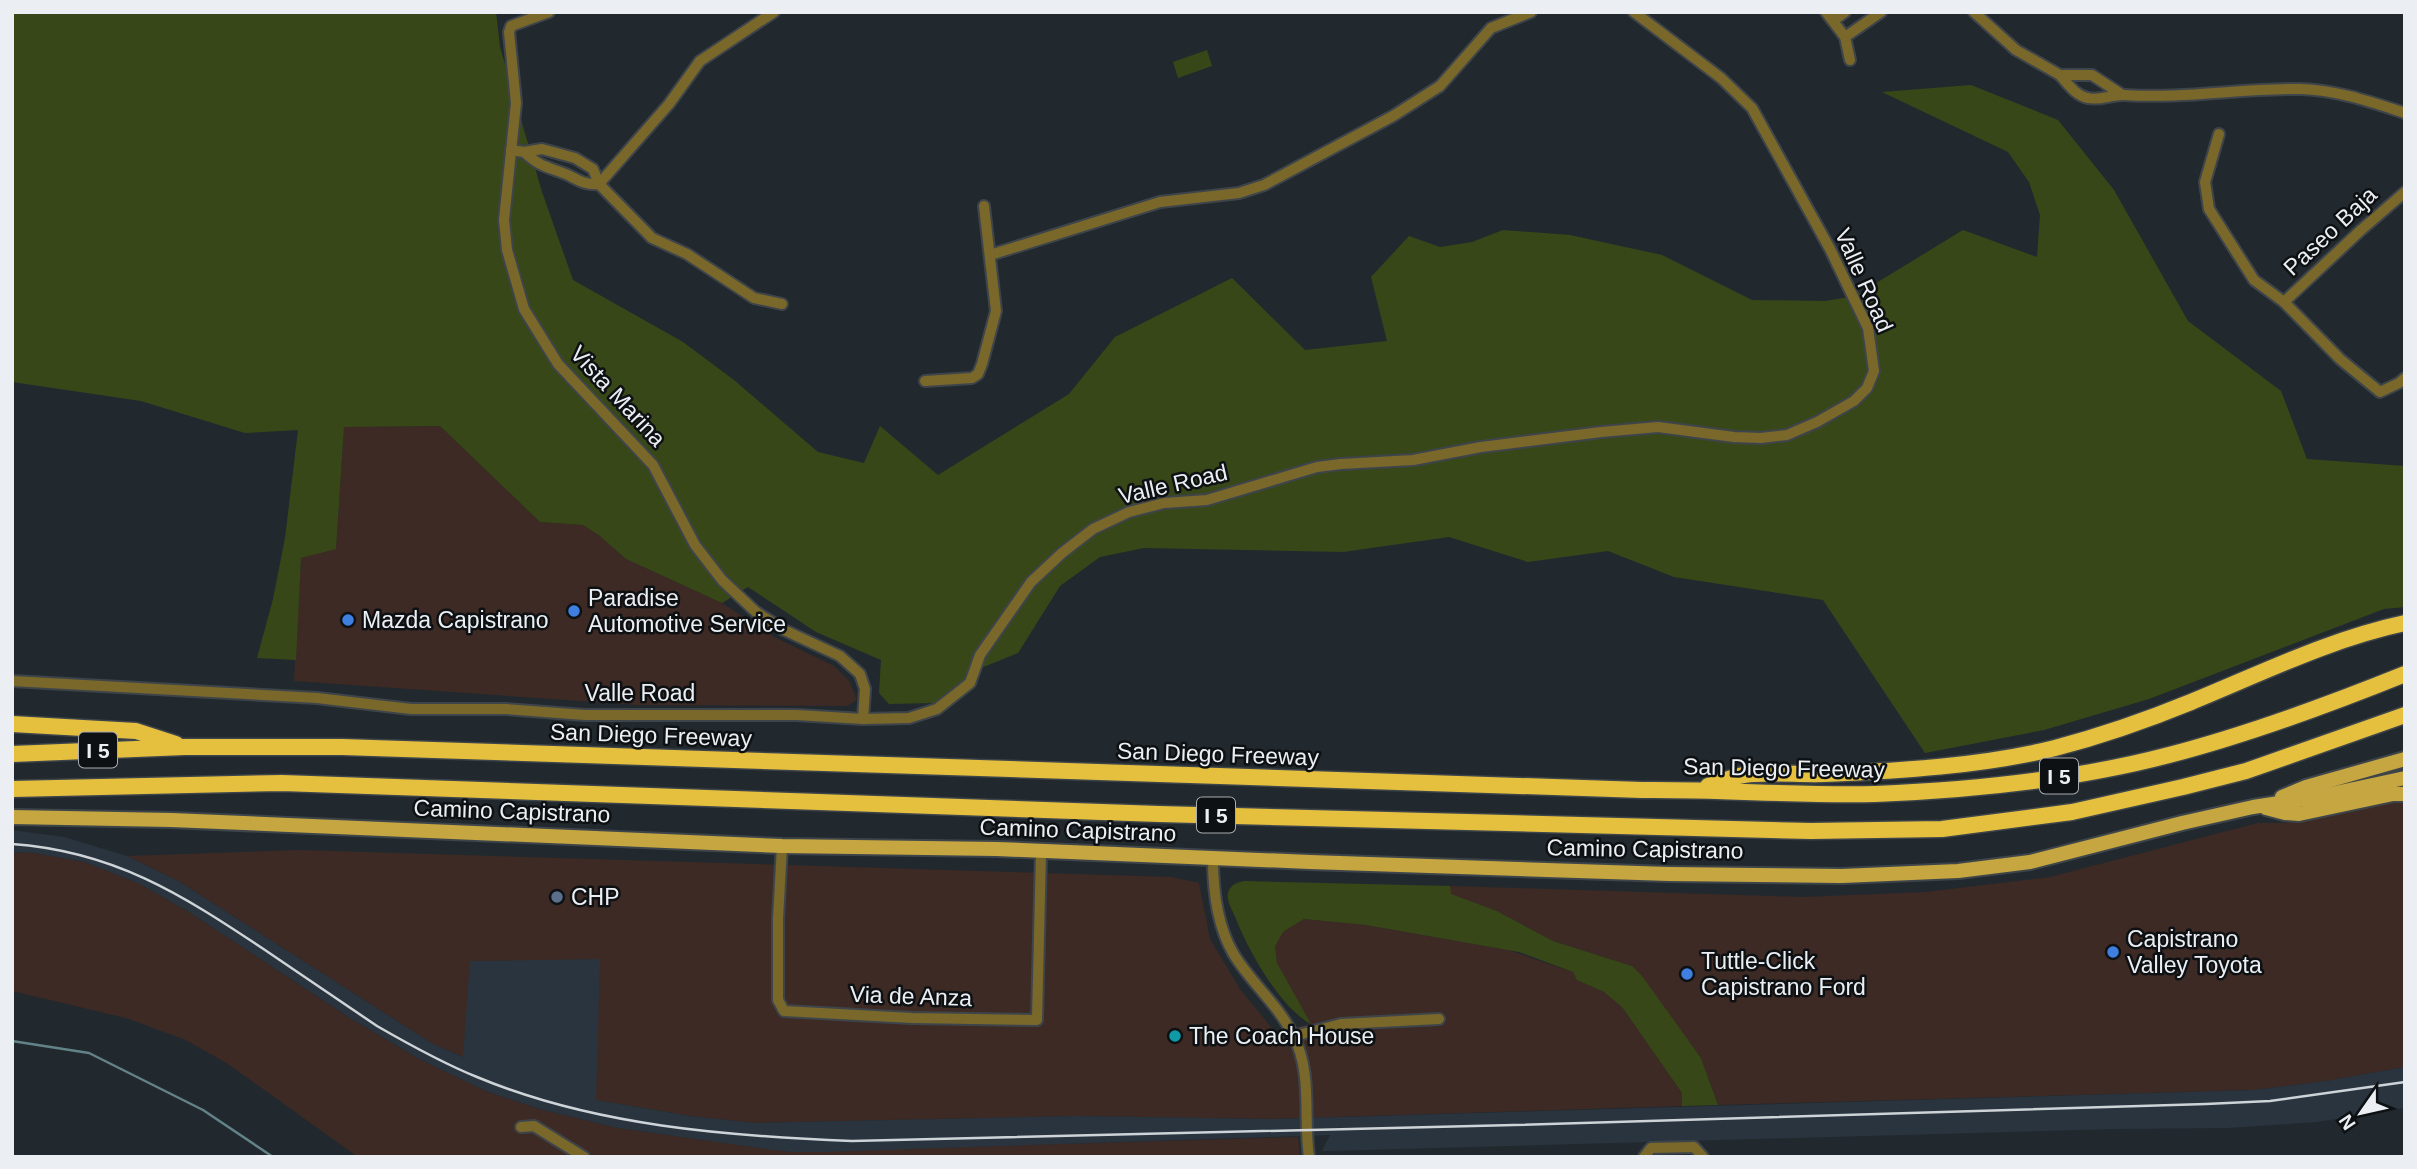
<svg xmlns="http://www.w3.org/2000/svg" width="2417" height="1169" font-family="Helvetica,sans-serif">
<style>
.commercial{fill:#3d2a24}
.built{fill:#29343e}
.green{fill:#384718}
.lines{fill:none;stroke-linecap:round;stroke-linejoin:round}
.stream{stroke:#628387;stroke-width:2.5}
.minor-casing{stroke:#3e454a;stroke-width:14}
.major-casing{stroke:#3e454a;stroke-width:18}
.highway-casing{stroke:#3e454a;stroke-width:19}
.minor{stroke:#7a672a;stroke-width:10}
.major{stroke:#c5a640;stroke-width:14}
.highway{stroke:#e5bf3e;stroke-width:16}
.rail{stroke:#ced3d7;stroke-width:2.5}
.shop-dot{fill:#3f7fe0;stroke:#0e1113;stroke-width:2.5}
.service-dot{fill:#5c6f8a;stroke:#0e1113;stroke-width:2.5}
.culture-dot{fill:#0f9aa8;stroke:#0e1113;stroke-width:2.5}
.labels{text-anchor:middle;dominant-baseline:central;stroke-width:5;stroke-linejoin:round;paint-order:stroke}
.shield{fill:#0e1113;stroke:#a9acb0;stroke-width:2}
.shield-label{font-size:21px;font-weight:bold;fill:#ebeff3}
.street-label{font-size:23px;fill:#ebeff3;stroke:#0e1113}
.poi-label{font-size:23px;fill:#ebeff3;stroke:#0e1113;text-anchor:start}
</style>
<rect width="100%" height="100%" fill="#22292e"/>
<g class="commercial">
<path d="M440 426 540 522 583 525 600 536 626 559 722 603 774 637 834 666 850 682 857 700 847 706 638 705 294 681 301 558 336 548 344 427Z"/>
<path d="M2405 797V1067L2326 1081 2254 1090 1718 1105 1701 1058 1632 966 1553 941 1497 911 1450 894V886L1803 897 1926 892 2050 877 2258 823H2284Z"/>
<path d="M301 850 1171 877 1199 883 1210 939 1240 989 1275 1032 1310 1024 1277 963 1275 945 1283 932 1304 919 1366 925 1508 950 1573 972 1578 980 1604 992 1622 1007 1682 1093V1106L1273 1119 1076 1116 755 1123 690 1116 596 1100 464 1057 433 1044 180 882 127 856Z"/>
<path d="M12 852 34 853 85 862 140 884 189 912 350 1018 419 1059 488 1092 543 1110 618 1128 792 1152 1298 1137 1300 1157H358L228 1064 186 1040 126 1018 12 991Z"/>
</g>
<path class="built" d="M12 830 64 837 127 856 180 882 433 1044 463 1057 470 961 600 959 596 1100 690 1116 755 1123 1076 1116 1273 1119 2254 1090 2326 1081 2405 1067V1108L2317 1122 2227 1128 2115 1129 1327 1151H1322L1330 1135 822 1152H791L759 1148 618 1128 543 1110 488 1092 419 1059 350 1018 189 912 140 884 85 862 34 853 12 852Z"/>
<g class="green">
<path d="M12 12H496L500 47 542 192 573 280 683 342 734 380 818 452 864 463 880 426 938 475 1069 394 1115 337 1232 278 1305 350 1387 341 1371 277 1409 236 1440 247 1472 242 1503 230 1570 235 1662 255 1752 300 1825 301 1855 296 1963 230 2037 257 2040 215 2029 182 2008 152 1882 92 1971 85 2058 120 2114 190 2188 321 2281 391 2307 459 2405 466V607L2384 609 2149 699 2044 730 1925 753 1823 600 1674 577 1608 551 1528 562 1449 537 1343 552 1144 548 1100 557 1060 586 1018 653 981 668 935 703 889 704 879 693 881 660 816 632 748 587 722 603 626 559 600 536 583 525 540 522 440 426 344 427 336 549 301 558 296 660 257 658 273 599 285 538 298 430 245 433 141 401 12 382Z"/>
<path d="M1207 50 1212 66 1178 78 1173 62Z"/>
<path d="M1244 881 1450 886 1451 894 1497 911 1553 941 1632 966 1642 976 1701 1058 1718 1105 1682 1106V1093L1622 1007 1604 992 1577 980 1573 972 1519 952 1366 925 1304 919 1283 932 1275 946 1277 963 1311 1024C1281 1009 1248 950 1236 919 1233 911 1226 901 1228 893 1230 885 1236 883 1244 881Z"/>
</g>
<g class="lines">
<path class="stream" d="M12 1041 89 1053 203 1110 273 1157"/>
<g class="minor-casing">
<g id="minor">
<path d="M549 12 511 26 509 32 516 103 504 220 507 250 524 309 558 364 653 465 695 545 722 580 756 612 784 630 840 656 860 674 865 689 863 719"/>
<path d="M1826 12 1845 37 1850 60"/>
<path d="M1974 12 2016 50 2060 75"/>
<path d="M1833 21 1845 12"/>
<path d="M1845 37 1881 12"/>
<path d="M2121 94 2092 75H2060C2068 84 2076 96 2088 98 2101 101 2112 94 2125 95 2184 99 2242 88 2301 89 2337 90 2371 102 2405 113"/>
<path d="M2219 134 2205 182 2209 209 2254 280 2284 302 2340 359 2380 392 2399 383 2405 378"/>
<path d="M511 150 524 152 542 149 575 158 593 169 599 184 652 238 687 254 754 298 782 304"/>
<path d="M524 152C543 169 547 166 568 175 580 181 585 185 599 184"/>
<path d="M599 184 669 104 700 61 774 12"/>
<path d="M990 255 1160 202 1239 193 1264 185 1393 116 1440 86 1491 28 1531 12"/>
<path d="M2284 302 2361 230 2405 192"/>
<path d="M925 381 972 378 978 374 982 364 996 311 984 206"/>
<path d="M12 681 317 698 411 709H506L585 715H797L863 719 909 718 937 709 970 683 980 655 1031 582 1062 553 1093 529 1129 512 1164 503 1207 500 1317 467 1341 464 1413 460 1481 447 1601 432 1658 427 1734 437 1761 438 1787 435 1817 422 1854 401 1867 388 1874 371 1868 328 1830 249 1752 108 1721 78 1634 12"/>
<path d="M782 846 778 919V1000L784 1011 912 1018 1037 1020 1041 852"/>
<path d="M1213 859C1213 889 1217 925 1233 953 1250 982 1278 1004 1293 1035 1313 1073 1303 1116 1309 1157"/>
<path d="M1294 1036 1341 1024 1439 1019"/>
<path d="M521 1127 534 1126 584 1157"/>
<path d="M1644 1157 1651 1148 1694 1147 1703 1157"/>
</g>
</g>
<g class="major-casing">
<g id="major">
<path d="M2282 797 2306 787 2405 759"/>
<path d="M2266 808 2285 813 2299 814 2393 794H2405"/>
<path d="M12 817 171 820 782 846 997 849 1310 862 1669 874 1842 876 1958 871 2030 862 2182 823 2253 807 2312 798 2405 778"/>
</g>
</g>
<g class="highway-casing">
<g id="highway">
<path d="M12 724 136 731 176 744"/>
<path d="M12 754 185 747H342L1642 790C1720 789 1798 796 1875 794 1974 790 2074 780 2169 755 2250 734 2328 705 2405 674"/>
<path d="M1708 786C1718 783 1729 778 1739 776 1760 771 1799 775 1824 774 1898 771 1983 766 2055 748 2101 736 2147 720 2191 702 2262 673 2330 639 2405 623"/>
<path d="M12 789 282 783 1159 814 1811 831 1942 829 2072 812 2183 787 2246 771 2405 715"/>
</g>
</g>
<use href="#minor" class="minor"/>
<use href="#major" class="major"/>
<use href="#highway" class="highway"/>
<path class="rail" d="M12 844C113 851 181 894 262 948 300 974 339 1000 377 1026 410 1045 442 1063 477 1077 594 1126 727 1136 852 1141L1514 1125 2206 1104 2270 1101 2405 1082"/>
</g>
<g class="shop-dot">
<circle cx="574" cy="611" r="7"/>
<circle cx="348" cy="620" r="7"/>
<circle cx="2113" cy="952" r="7"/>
<circle cx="1687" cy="974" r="7"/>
</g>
<circle class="service-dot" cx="557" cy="897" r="7"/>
<circle class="culture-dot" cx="1175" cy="1036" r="7"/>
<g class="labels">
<g class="shield">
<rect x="79" y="732.5" width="38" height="35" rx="5"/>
<rect x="2040" y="758.5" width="38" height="35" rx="5"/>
<rect x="1197" y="797.5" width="38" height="35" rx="5"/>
</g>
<g class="shield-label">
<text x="98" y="750">I 5</text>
<text x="2059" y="776">I 5</text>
<text x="1216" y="815">I 5</text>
</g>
<g class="street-label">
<text transform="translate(2330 231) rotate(-43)">Paseo Baja</text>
<text transform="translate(1864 280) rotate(66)">Valle Road</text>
<text transform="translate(618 396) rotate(47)">Vista Marina</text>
<text transform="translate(1173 484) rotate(-13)">Valle Road</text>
<text x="640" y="693">Valle Road</text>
<text transform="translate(651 735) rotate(2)">San Diego Freeway</text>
<text transform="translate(1218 754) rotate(2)">San Diego Freeway</text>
<text transform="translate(1784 768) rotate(1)">San Diego Freeway</text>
<text transform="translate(512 811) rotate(2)">Camino Capistrano</text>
<text transform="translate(1078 830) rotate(2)">Camino Capistrano</text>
<text transform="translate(1645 849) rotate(1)">Camino Capistrano</text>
<text transform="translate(911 996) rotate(2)">Via de Anza</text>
</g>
<g class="poi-label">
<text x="588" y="598">Paradise<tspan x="588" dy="26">Automotive Service</tspan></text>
<text x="362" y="620">Mazda Capistrano</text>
<text x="571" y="897">CHP</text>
<text x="2127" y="939">Capistrano<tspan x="2127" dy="26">Valley Toyota</tspan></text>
<text x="1701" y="961">Tuttle-Click<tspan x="1701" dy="26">Capistrano Ford</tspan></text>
<text x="1189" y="1036">The Coach House</text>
</g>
</g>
<rect width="2417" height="1169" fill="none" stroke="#ebeff3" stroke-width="28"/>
<g transform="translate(2361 1113) rotate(236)" stroke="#0e1113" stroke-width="5" paint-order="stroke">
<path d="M0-5L12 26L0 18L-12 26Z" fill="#ebeff3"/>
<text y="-10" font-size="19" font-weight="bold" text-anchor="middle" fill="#ebeff3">N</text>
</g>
</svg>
